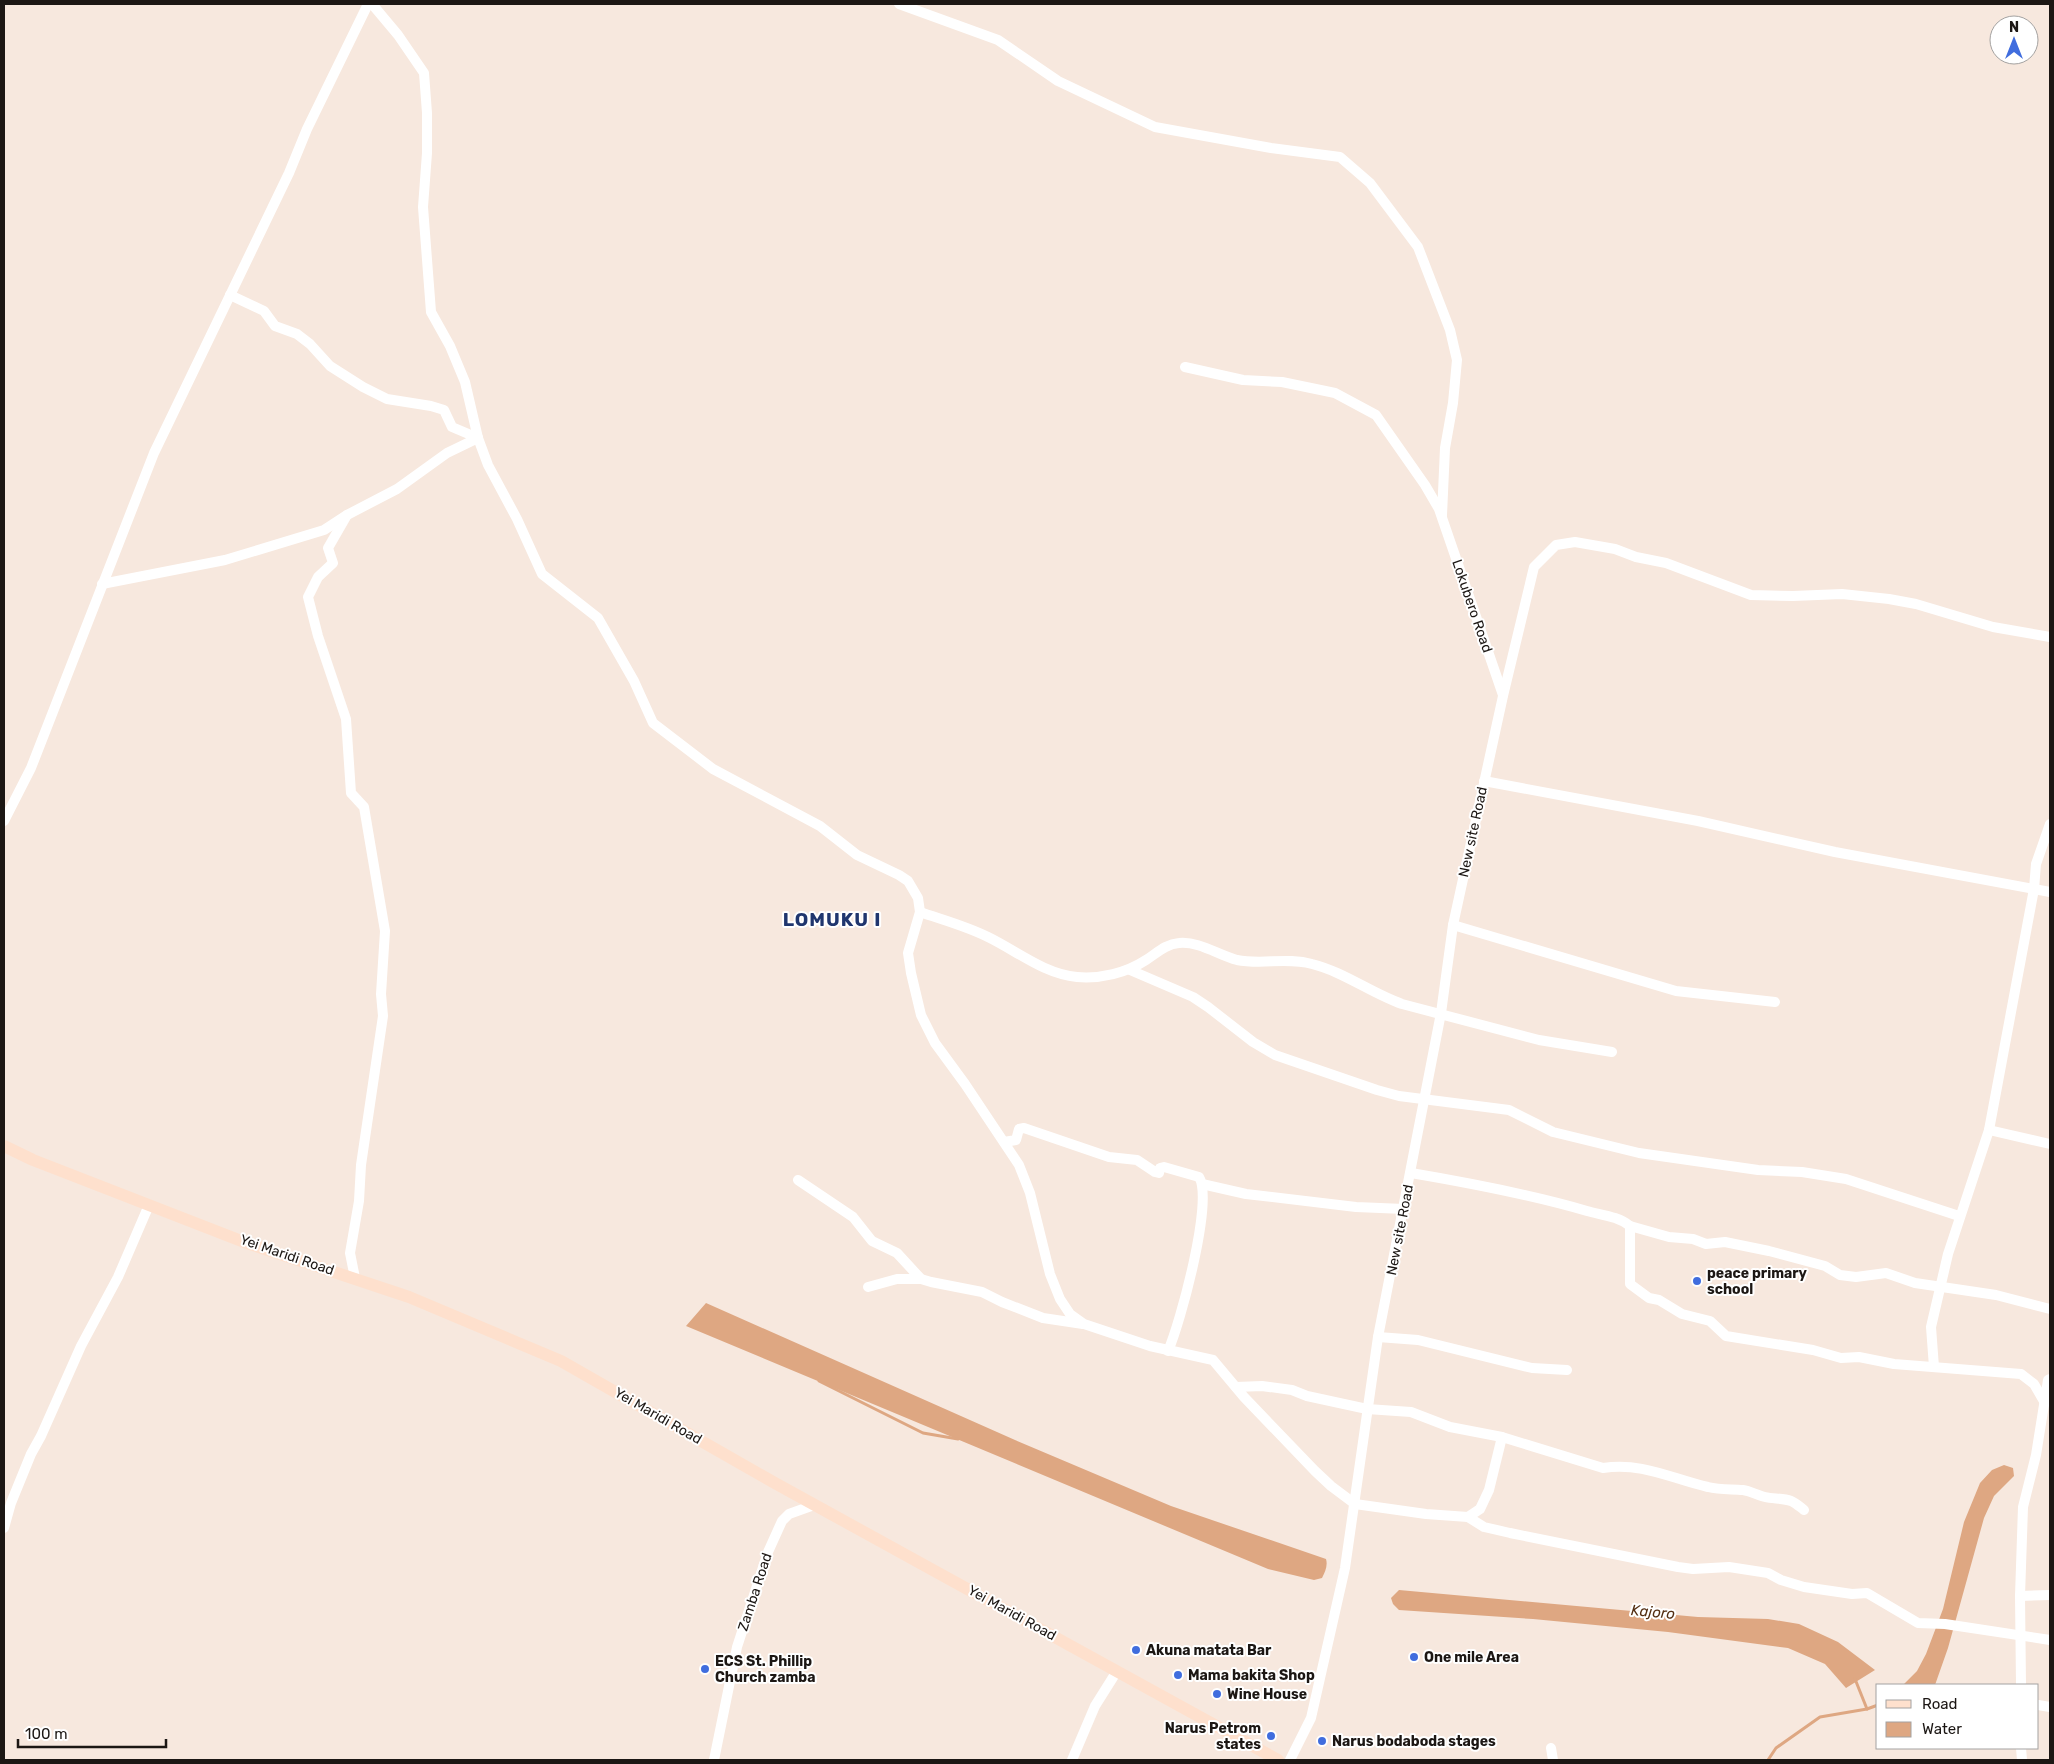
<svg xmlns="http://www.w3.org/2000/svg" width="2054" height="1764" font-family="Rubik,sans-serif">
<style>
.water{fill:#dea782}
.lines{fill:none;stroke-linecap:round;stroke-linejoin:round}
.stream{stroke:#dea782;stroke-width:3}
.minor{stroke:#fff;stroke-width:10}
.major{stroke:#fee0cd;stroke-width:12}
.poi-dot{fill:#406dde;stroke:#fff;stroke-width:2}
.labels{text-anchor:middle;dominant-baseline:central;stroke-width:4;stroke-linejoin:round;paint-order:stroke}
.street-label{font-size:14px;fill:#1c1714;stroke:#fff}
.poi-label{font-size:14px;font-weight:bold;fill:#1c1714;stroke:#fff;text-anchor:start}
.water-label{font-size:15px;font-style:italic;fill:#532e12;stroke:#fff}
.district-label{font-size:19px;font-weight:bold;letter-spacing:1px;fill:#20366e;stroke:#fff}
</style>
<rect width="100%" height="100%" fill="#f7e8de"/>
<g class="water">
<path d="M706 1303 1015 1440 1171 1506 1326 1559C1328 1566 1325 1572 1322 1578L1314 1580 1268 1569 686 1326Z"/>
<path d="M2004 1465 2013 1468 2014 1476 1994 1496 1984 1518 1948 1648 1935 1685H1903L1917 1671 1926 1654 1943 1609 1964 1522 1980 1483 1992 1470Z"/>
<path d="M1399 1590 1698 1617 1768 1619 1799 1624 1838 1642 1875 1670 1846 1688 1825 1664 1788 1648 1668 1632 1533 1619 1399 1610 1393 1604 1391 1598Z"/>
</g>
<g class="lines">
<g class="stream">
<path d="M819 1381 923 1433 958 1439"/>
<path d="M1855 1679 1867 1709"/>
<path d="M1768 1760 1776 1748 1820 1717 1867 1709 1878 1705"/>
</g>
<g class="minor">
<path d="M372 4 398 35 424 73 427 113V153L423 207 431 312 450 346 465 382 478 438 488 465 517 519 542 574 598 618 634 681 653 723 713 769 820 826 857 855 899 875 908 881 918 898 920 912 908 953 911 973 921 1015 935 1043 965 1084 1019 1165 1030 1193 1050 1274 1060 1299 1070 1314 1084 1324 1150 1346 1213 1360 1244 1397 1315 1471 1331 1486 1355 1504 1426 1514 1468 1517 1484 1527 1510 1533 1678 1567 1693 1569 1729 1567 1768 1573 1781 1580 1804 1587 1852 1594 1867 1593 1918 1623 1945 1624 2050 1640"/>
<path d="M899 4 998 40 1058 81 1155 127 1271 148 1340 157 1370 183 1418 247 1450 330 1457 360 1453 403 1445 448 1442 515"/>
<path d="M230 295 264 311 275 326 297 334 310 344 330 366 363 387 387 399 431 406 444 410 452 427 478 438"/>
<path d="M1185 367 1243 380 1282 382 1335 393 1376 415 1425 485 1439 509 1503 695"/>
<path d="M347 515 328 548 333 563 318 577 308 597 318 636 346 719 351 793 364 807 385 931 381 994 383 1016 361 1165 359 1201 350 1253 355 1278"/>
<path d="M102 584 225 560 324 530 347 515 397 489 447 453 478 438"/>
<path d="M1484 781 1698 821 1835 852 2050 892"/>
<path d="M4 821 31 768 154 453 289 173 307 129 368 4"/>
<path d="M920 912C943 920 966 926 988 937 1017 951 1044 974 1077 977 1101 979 1126 973 1146 960 1157 953 1166 944 1179 943 1199 941 1218 955 1237 960 1262 965 1287 957 1312 964 1344 972 1371 993 1402 1004L1539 1040 1612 1052"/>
<path d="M1453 925 1676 991 1775 1002"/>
<path d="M1130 970 1193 997 1208 1007 1253 1042 1275 1055 1377 1090 1399 1096 1509 1110 1553 1132 1639 1153 1758 1170 1802 1172 1846 1179 1959 1216"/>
<path d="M1989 1130 2050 1144"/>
<path d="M1004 1142 1016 1140 1019 1129 1024 1128 1109 1157 1137 1160 1155 1172 1159 1173 1160 1168 1164 1167 1199 1177C1214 1200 1180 1324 1168 1351"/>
<path d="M1411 1173C1470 1183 1529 1194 1587 1211 1601 1215 1618 1216 1630 1226L1669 1237 1693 1239 1706 1244 1725 1242 1769 1251 1825 1266 1840 1275 1856 1277 1886 1273 1915 1283 1996 1295 2050 1309"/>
<path d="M798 1180 853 1217 872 1241 897 1253 921 1279 931 1282 982 1292 1002 1302 1043 1318 1083 1324"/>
<path d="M1202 1184 1246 1194 1356 1207 1404 1209"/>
<path d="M1630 1226V1284L1649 1298 1659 1300 1682 1314 1710 1321 1726 1336 1813 1350 1841 1358 1859 1357 1894 1364 2021 1374 2034 1384 2045 1403"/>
<path d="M868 1287 897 1279H921"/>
<path d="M1378 1337 1418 1340 1532 1368 1567 1370"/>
<path d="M1934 1367 1931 1327 1948 1254 1989 1130 2034 889 2036 864 2050 824"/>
<path d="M1236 1387 1262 1386 1292 1390 1307 1396 1367 1409 1411 1412 1450 1427 1502 1437 1603 1468C1643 1462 1672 1479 1708 1487 1720 1490 1731 1489 1743 1490 1750 1491 1757 1495 1765 1497 1773 1499 1783 1498 1791 1501 1796 1503 1800 1507 1804 1510"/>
<path d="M1468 1517 1480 1509 1489 1490 1502 1437"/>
<path d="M4 1528 11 1503 31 1454 41 1436 81 1346 118 1277 149 1205"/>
<path d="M2020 1596 2050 1595"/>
<path d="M2021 1685 2020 1596 2023 1507 2036 1455 2048 1380 2050 1379"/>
<path d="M2038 1705 2050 1707"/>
<path d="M1551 1748 1553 1760"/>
<path d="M2021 1748 2022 1760"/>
<path d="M714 1760 737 1647 768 1552 782 1521 789 1514 814 1505"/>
<path d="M1072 1760 1095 1706 1117 1671"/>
<path d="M1290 1760 1311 1718 1345 1568 1378 1337 1441 1013 1453 925 1503 696 1534 567 1556 545 1575 542 1615 549 1636 557 1666 563 1751 595 1793 596 1842 594 1889 599 1916 604 1993 627 2050 637"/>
</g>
<path class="major" d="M4 1146 33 1160 244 1242 409 1297 561 1361 773 1482 1278 1760"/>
</g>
<g class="poi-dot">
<circle cx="1697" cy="1281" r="5"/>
<circle cx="1136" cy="1650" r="5"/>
<circle cx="1414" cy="1657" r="5"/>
<circle cx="705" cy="1669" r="5"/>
<circle cx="1178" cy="1675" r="5"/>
<circle cx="1217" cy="1694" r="5"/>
<circle cx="1271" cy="1736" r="5"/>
<circle cx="1322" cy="1741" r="5"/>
</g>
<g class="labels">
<g class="street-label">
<text transform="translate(1472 606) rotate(71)">Lokubero Road</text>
<text transform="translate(1473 832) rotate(-78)">New site Road</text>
<text transform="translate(1400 1230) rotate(-79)">New site Road</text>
<text transform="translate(287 1255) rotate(19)">Yei Maridi Road</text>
<text transform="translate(658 1416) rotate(30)">Yei Maridi Road</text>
<text transform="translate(755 1592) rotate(-72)">Zamba Road</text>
<text transform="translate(1012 1613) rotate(29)">Yei Maridi Road</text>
</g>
<g class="poi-label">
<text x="1707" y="1273">peace primary<tspan x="1707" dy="16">school</tspan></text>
<text x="1146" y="1650">Akuna matata Bar</text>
<text x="1424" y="1657">One mile Area</text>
<text x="715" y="1661">ECS St. Phillip<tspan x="715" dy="16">Church zamba</tspan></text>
<text x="1188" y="1675">Mama bakita Shop</text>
<text x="1227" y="1694">Wine House</text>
<text x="1261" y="1728" text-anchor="end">Narus Petrom<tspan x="1261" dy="16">states</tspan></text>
<text x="1332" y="1741">Narus bodaboda stages</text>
</g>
<g class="water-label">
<text transform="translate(1653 1612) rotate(5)">Kajoro</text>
</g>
<g class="district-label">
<text x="832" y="919">LOMUKU I</text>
</g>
</g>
<rect width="2054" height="1764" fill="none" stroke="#1c1714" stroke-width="10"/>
<rect x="1876" y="1684" width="162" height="65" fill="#ffffff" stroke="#a4a2a1"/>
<rect x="1886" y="1700" width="25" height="8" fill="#fee0cd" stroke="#a4a2a1"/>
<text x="1922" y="1709" font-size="15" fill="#1c1714">Road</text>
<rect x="1886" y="1722" width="25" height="15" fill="#dea782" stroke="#a4a2a1"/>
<text x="1922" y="1734" font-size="15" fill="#1c1714">Water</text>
<g transform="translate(2014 40)"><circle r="24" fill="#ffffff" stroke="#a4a2a1"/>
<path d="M0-4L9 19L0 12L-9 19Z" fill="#406dde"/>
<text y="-8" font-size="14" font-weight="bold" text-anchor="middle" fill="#1c1714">N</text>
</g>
<path d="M18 1739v8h148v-8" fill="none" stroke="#1c1714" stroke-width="2.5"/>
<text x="25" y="1739" font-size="15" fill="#1c1714" stroke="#ffffff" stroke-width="4" paint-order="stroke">100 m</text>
</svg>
